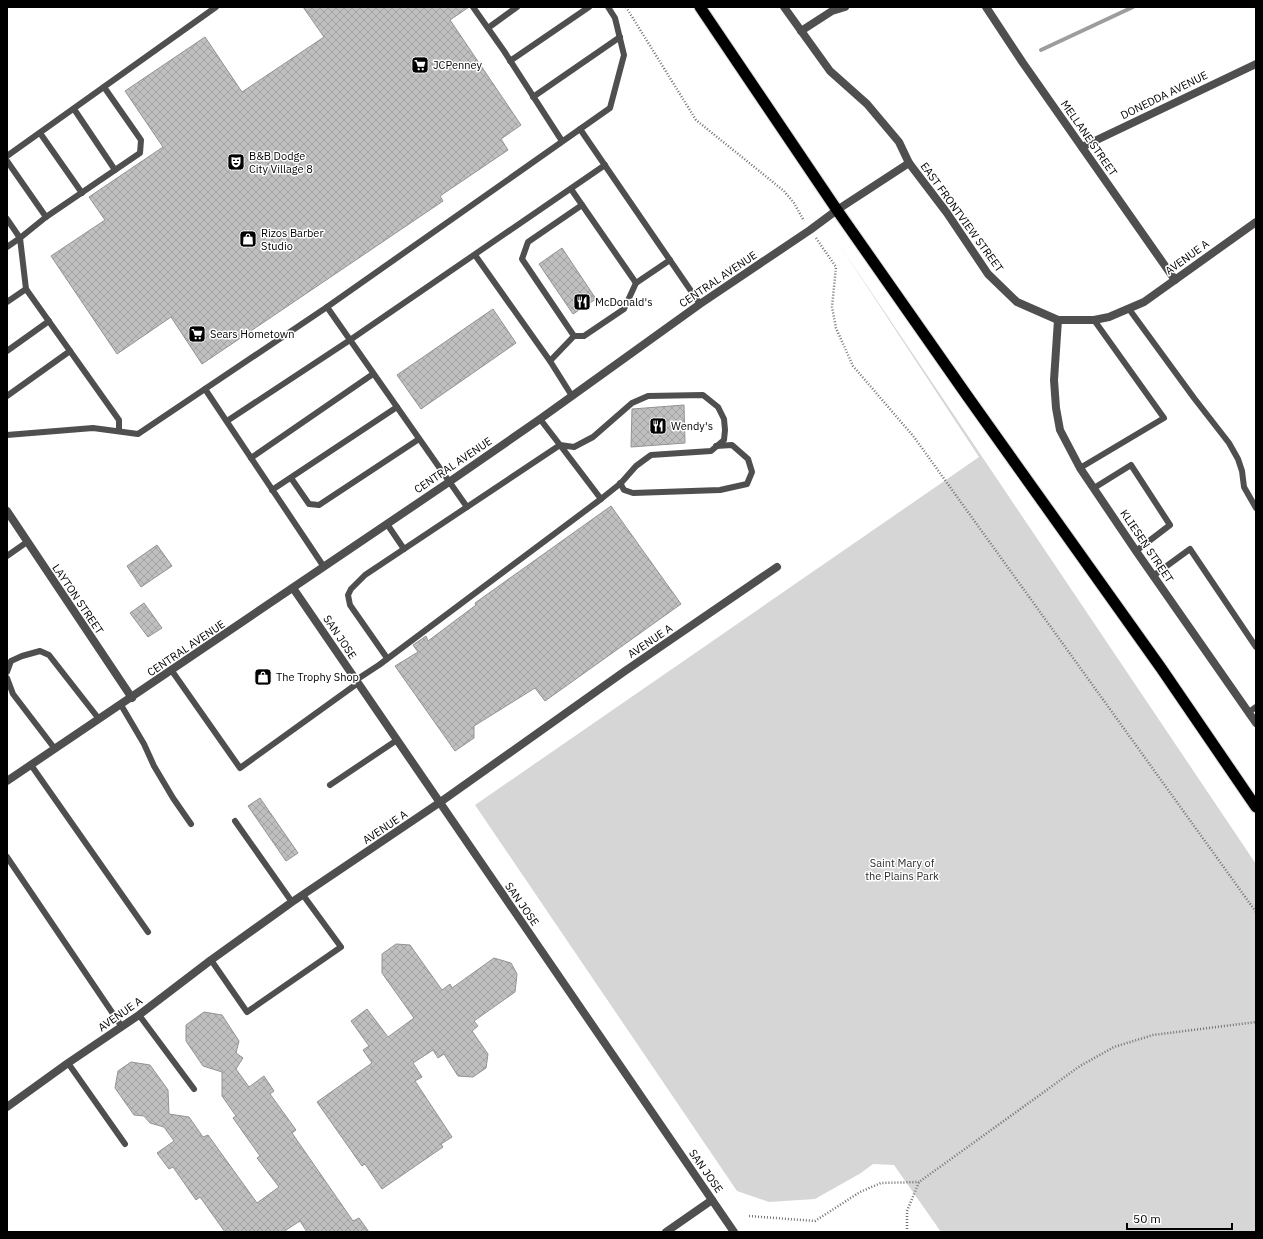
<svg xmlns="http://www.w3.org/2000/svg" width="1263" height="1239" font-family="'IBM Plex Sans',sans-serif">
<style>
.green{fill:#d6d6d6}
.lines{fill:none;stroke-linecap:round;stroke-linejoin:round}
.stream{stroke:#9d9d9d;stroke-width:4}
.building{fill:url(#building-cross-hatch);stroke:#939393}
.trunk-casing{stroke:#dbdbdb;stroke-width:13}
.path{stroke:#717171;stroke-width:2.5;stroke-dasharray:1 2;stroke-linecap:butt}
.service{stroke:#4f4f4f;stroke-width:6}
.minor{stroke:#4f4f4f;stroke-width:8}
.tertiary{stroke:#4f4f4f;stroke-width:8}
.trunk{stroke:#000;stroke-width:11}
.labels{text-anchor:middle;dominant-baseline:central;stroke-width:3;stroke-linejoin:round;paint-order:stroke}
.poi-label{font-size:11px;fill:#000;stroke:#fff;text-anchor:start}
.street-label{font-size:11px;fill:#000;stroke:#fff}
.park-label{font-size:11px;fill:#2d2d2d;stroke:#fff}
</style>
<defs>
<pattern id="building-cross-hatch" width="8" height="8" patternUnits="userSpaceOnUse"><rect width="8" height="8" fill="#bfbfbf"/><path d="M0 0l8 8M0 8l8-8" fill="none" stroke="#a2a2a2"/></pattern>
</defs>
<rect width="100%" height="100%" fill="#fff"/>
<path class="green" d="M839 244 1256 864V1232H941L894 1165 873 1164 861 1173 815 1199 769 1202 737 1191 475 805 979 457Z"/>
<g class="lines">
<path class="stream" d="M1041 50 1133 7"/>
</g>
<g class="building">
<path d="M303 7H469L450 20 521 125 501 139 508 150 440 196 443 201 202 364 171 317 117 354 51 256 105 220 89 197 163 147 125 91 205 37 242 92 324 37Z"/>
<path d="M562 248 596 299 573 314 539 264Z"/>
<path d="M493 309 516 343 421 409 397 375Z"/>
<path d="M684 405 685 443 631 447 632 409Z"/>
<path d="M611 506 681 604 545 701 535 688 474 726V738L455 751 395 666 418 652 413 645 426 636 428 641 476 605 475 603Z"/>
<path d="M157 545 172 566 141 587 127 566Z"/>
<path d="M144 603 162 628 148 637 130 613Z"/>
<path d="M260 798 298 853 286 861 248 806Z"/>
<path d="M396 944 410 945 442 990 450 984 452 988 494 958 511 963 517 974 515 992 474 1021 478 1026 472 1031 488 1054 486 1068 473 1077 458 1076 444 1054 438 1058 433 1050 413 1063 422 1077 415 1081 452 1137 441 1144 443 1147 382 1189 365 1164 362 1166 317 1102 372 1063 363 1050 369 1046 351 1021 367 1009 388 1037 414 1018 382 973V954Z"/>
<path d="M204 1012 222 1015 239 1041 236 1053 243 1058 236 1069 249 1087 264 1076 274 1091 270 1094 296 1130 292 1133 353 1221 359 1218 369 1232H307L300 1221 283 1232H225L200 1197 196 1200 173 1167 169 1169 157 1153 174 1141 164 1127 150 1123 144 1116 134 1115 115 1088 118 1071 131 1062 150 1065 168 1090 169 1114 189 1117 203 1137 208 1135 257 1203 279 1187 257 1158 260 1156 233 1118 236 1116 222 1096V1072L203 1066 186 1041V1025Z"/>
</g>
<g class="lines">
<g class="trunk-casing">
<path id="trunk" d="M700 7 837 210 968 397 1161 668 1256 807"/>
</g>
<g class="path">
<path d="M626 7 696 120 784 191 794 203 804 221"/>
<path d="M816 238 836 267 832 307 836 328 853 366 914 437 1256 912"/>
<path d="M749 1216 815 1221 860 1192 881 1183 919 1182"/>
<path d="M907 1232V1211L919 1182 1080 1066 1114 1047 1153 1035 1256 1022"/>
</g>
<g class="service">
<path d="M473 7 504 51 562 141"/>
<path d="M488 28 517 7"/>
<path d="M510 61 589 7"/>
<path d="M533 97 620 37"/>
<path d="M74 109 115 170"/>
<path d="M580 129 700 304"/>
<path d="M40 133 82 193"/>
<path d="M7 156 216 7"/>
<path d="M7 161 46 217 140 153 141 140 104 87"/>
<path d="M571 189 636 283"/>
<path d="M582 205 528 242 522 259 574 336H584L624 309 636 283 670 260"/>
<path d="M46 217 20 238 26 289 119 420V431"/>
<path d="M7 219 20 238 7 247"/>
<path d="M475 255 550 361"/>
<path d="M7 302 26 289"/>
<path d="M327 307 467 507"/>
<path d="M1129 309 1194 398 1229 443 1238 459 1242 471 1244 487 1256 508"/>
<path d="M7 351 49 321"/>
<path d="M205 389 324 567"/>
<path d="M7 396 70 351"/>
<path d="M572 396 550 361 574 336"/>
<path d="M227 421 350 340 605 165"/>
<path d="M7 435 93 428 138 434 327 307 610 108 624 55 615 18 608 7"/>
<path d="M251 458 373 374"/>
<path d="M1080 468 1164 418 1094 320"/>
<path d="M291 478 309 504 319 505 419 439"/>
<path d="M620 483 624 490 633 493 720 490 747 484 752 472 748 459 732 445 716 446"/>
<path d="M1094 488 1131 465 1170 525 1136 551"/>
<path d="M272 490 397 407"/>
<path d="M387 524 404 549"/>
<path d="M7 556 27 542"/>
<path d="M1153 576 1190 549 1256 647"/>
<path d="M387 658 350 605 348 595 351 589 365 575 560 445 601 499 621 483 636 466 651 455 711 451 724 440 725 430 724 419 718 407 703 395 648 396 632 403 593 437 574 447 560 445 540 419"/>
<path d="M172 671 240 768 358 683"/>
<path d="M7 672 11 661 22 656 40 651 49 655 99 719"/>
<path d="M7 678 13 694 55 749"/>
<path d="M356 680 379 665 601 499"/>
<path d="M121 705 144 744 154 766 173 798 191 824"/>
<path d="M1249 712 1256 707"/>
<path d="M31 765 148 932"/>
<path d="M330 785 397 740"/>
<path d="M235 821 292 902"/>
<path d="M7 857 122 1027"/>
<path d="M211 960 247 1012 341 947 303 895"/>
<path d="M139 1015 194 1089"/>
<path d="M68 1063 125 1144"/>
</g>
<g class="minor">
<path d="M784 7 830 71 867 104 899 142 909 163"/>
<path d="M986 7 1023 63 1175 280"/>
<path d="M801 31 832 11 845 7"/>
<path d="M1082 147 1256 64"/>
<path d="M1058 320 1054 380 1056 408 1060 430 1080 468 1136 551 1256 723"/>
<path d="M7 511 132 698"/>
<path d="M293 588 734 1232"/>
<path d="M7 1107 68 1063 139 1015 211 960 292 902 439 803 625 671 777 567"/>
<path d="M666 1232 712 1200"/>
</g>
<path class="tertiary" d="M7 781 449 482 540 419 700 304 810 230 837 210 909 163 947 213 988 274 1017 302 1058 320H1094L1109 317 1144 302 1256 222"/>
<use href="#trunk" class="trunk"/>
</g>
<defs>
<g id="supermarket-square" transform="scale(0.9)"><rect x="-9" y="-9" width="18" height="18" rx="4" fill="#000" stroke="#fff"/><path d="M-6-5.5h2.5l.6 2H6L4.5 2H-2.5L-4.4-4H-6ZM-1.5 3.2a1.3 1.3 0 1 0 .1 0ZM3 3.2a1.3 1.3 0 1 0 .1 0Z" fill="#fff"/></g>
<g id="theatre-square" transform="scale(0.9)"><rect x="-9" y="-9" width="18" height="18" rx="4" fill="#000" stroke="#fff"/><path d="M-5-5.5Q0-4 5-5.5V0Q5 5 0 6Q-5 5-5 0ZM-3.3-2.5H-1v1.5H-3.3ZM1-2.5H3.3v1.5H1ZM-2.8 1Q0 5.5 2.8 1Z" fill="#fff"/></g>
<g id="shop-square" transform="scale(0.9)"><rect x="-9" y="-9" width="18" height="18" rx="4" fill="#000" stroke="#fff"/><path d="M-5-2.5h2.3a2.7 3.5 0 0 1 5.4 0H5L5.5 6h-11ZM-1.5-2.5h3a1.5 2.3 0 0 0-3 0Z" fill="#fff"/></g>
<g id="restaurant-square" transform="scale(0.9)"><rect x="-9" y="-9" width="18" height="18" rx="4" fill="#000" stroke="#fff"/><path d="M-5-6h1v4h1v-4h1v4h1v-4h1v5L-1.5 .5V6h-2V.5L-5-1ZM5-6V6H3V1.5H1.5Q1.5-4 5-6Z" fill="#fff"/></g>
</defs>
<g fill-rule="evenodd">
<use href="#supermarket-square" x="420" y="65"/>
<use href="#theatre-square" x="236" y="162"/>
<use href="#shop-square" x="248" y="239"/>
<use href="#restaurant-square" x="582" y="302"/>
<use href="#supermarket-square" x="197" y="334"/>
<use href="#restaurant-square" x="658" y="426"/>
<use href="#shop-square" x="263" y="677"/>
</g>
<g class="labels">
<g class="poi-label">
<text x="433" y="65">JCPenney</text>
<text x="249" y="156">B&amp;B Dodge<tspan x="249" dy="13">City Village 8</tspan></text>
<text x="261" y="233">Rizos Barber<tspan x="261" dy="13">Studio</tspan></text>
<text x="595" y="302">McDonald's</text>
<text x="210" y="334">Sears Hometown</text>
<text x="671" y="426">Wendy's</text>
<text x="276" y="677">The Trophy Shop</text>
</g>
<g class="street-label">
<text transform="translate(1164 95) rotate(-26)">DONEDDA AVENUE</text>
<text transform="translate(1089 138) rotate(55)">MELLANE STREET</text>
<text transform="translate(962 217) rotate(54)">EAST FRONTVIEW STREET</text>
<text transform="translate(1187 257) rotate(-36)">AVENUE A</text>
<text transform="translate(718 279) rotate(-34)">CENTRAL AVENUE</text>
<text transform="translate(453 465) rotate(-34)">CENTRAL AVENUE</text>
<text transform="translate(1147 546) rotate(56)">KLIESEN STREET</text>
<text transform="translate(78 599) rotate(56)">LAYTON STREET</text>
<text transform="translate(340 637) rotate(56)">SAN JOSE</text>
<text transform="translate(650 641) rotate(-34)">AVENUE A</text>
<text transform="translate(186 648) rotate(-34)">CENTRAL AVENUE</text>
<text transform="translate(385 827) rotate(-34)">AVENUE A</text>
<text transform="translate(522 904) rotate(55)">SAN JOSE</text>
<text transform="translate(120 1014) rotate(-35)">AVENUE A</text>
<text transform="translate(706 1171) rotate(55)">SAN JOSE</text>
</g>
<g class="park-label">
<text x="902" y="863">Saint Mary of<tspan x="902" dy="13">the Plains Park</tspan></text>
</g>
</g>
<rect width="1263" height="1239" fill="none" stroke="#000000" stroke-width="16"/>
<path d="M1127 1223v6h105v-6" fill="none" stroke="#000000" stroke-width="2"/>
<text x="1133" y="1223" font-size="12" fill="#000000" stroke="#ffffff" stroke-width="3" paint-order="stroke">50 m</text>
</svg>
